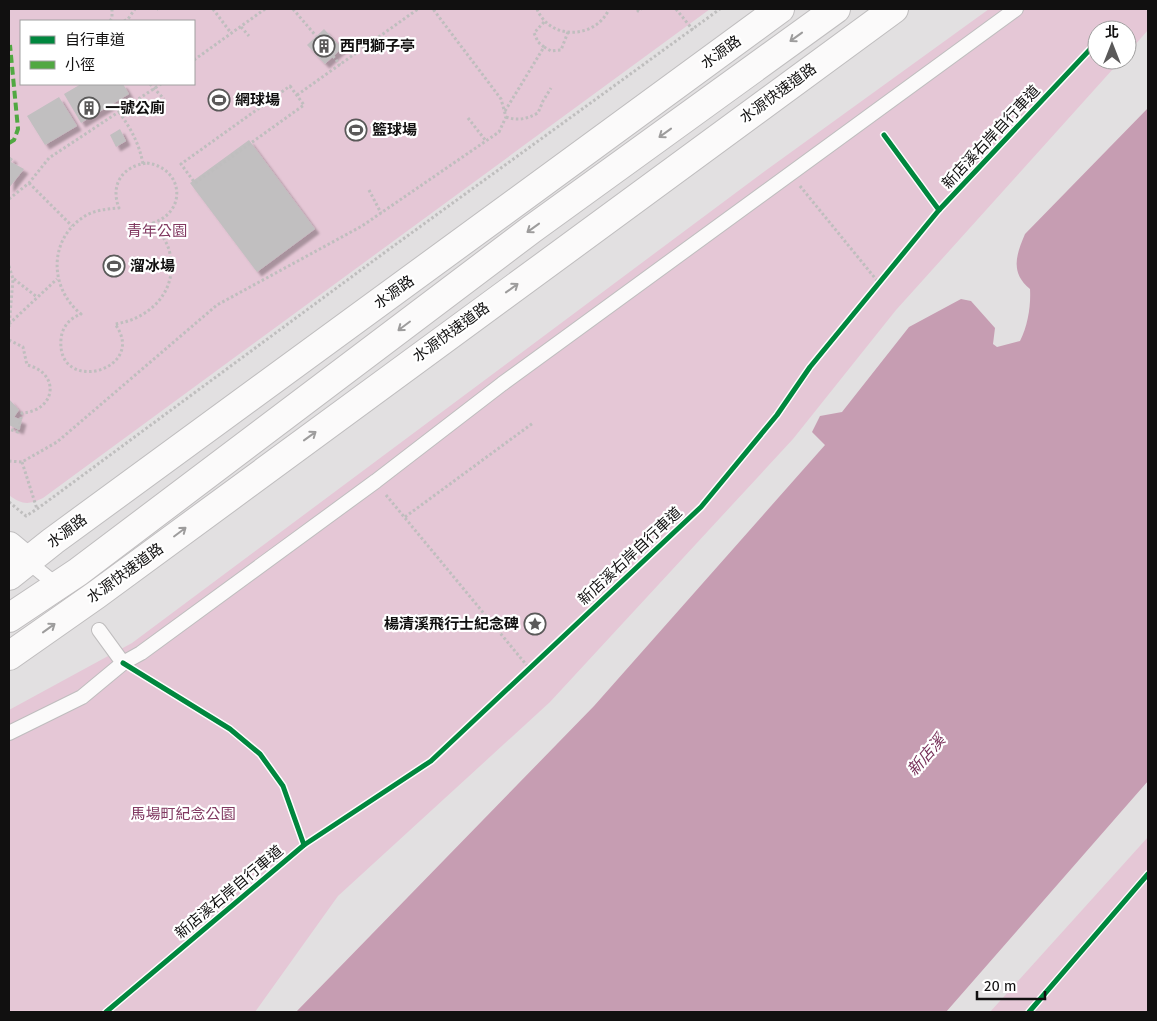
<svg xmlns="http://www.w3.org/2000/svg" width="1157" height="1021" font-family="'Fira Sans','Noto Sans TC',sans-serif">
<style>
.green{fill:#e5c7d6;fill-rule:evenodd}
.water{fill:#c69db2}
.building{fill:#c1bfc0;filter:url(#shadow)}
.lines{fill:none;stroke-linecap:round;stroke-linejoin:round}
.lane-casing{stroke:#bfbdbe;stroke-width:16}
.secondary-casing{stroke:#bfbdbe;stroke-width:30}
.highway-casing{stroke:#bfbdbe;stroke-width:30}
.path{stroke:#bfbebe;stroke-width:3;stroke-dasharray:2.5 2.5;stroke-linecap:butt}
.lane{stroke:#fbfafa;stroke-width:14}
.secondary{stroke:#fbfafa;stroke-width:28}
.highway{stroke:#fbfafa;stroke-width:28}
.quiet{stroke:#51a842;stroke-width:4;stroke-dasharray:8 4;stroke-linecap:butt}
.cycleway-casing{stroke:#fff;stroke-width:8}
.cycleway{stroke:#00873e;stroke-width:5}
.oneway{stroke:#9d9c9c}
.labels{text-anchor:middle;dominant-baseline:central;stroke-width:4.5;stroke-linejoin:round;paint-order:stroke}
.poi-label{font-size:15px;font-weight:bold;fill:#111010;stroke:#fff;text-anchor:start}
.street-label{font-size:15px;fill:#111010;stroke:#fff}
.park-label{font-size:15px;fill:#813961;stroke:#fff}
.water-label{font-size:16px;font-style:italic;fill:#762e57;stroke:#fff}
</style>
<defs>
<filter id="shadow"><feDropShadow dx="4.5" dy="4.5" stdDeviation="1" flood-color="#0004"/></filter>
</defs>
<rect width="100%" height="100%" fill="#e2e0e1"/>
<g class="green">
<path d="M9 9H710L43 498C29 505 22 505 9 495ZM21 21H194V84H21Z"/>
<path d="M989 9H1148V30L1127 54V30H1097V60H1121L896 310 793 439 550 702 338 896 255 1012H9V710L132 643 765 171Z"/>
<path d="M1148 837V1012H990Z"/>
</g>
<path class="water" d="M1148 108V781L946 1012H296L594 706 825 445 812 432 820 416 842 412 909 327 961 299 971 301 995 328 993 344 997 347 1020 341C1028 326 1031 305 1030 289 1010 273 1016 255 1025 234Z"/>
<g class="building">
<path d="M324 29 342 48 325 64 307 45Z"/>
<path d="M81 84H123L129 94 81 123 64 94Z"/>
<path d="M59 97 77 126 45 145 27 116Z"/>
<path d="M120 129 126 141 116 147 110 135Z"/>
<path d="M249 140 315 229 257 272 190 183Z"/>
<path d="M9 156 13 159 11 162 24 169 9 188Z"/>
<path d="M9 399 19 410 14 417 22 420 19 430 9 425Z"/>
</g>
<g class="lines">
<g class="lane-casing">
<g id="lane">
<path d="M27 561 58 586"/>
<path d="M123 663 141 653 376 481 502 384 1016 9"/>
<path d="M9 733 82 697 123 663 99 630"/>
</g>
</g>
<g class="secondary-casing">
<g id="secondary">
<path d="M9 546 27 561"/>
<path d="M9 576 53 541 780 9"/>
</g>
</g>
<g class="highway-casing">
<g id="highway">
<path d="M9 618 78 572 532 229 836 9"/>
<path d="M9 656 96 595 894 9"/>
</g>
</g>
<g class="path">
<path d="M157 9H158"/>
<path d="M213 9 231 33"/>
<path d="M293 9 316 36"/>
<path d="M537 9C550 41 596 39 609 9"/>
<path d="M638 9V11L641 9"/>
<path d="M676 9 693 30"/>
<path d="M110 21 112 18V9"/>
<path d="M124 21 128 19 135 9"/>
<path d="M241 27 249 36"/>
<path d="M544 47 538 42 534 33 545 21"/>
<path d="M333 56 340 65"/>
<path d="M194 60 265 9"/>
<path d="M150 84 164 99"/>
<path d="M290 86 304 105 195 183 181 164Z"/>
<path d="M297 95 418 9"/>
<path d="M505 111 544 47 551 51 561 50 568 32"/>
<path d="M119 112C131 129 139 143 143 164"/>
<path d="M506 117C518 121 527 119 538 113L543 101 551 88"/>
<path d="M468 118 486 141"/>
<path d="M147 163C183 168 188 211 153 223 160 233 168 242 170 254 178 291 150 319 115 324 149 370 56 396 61 339 62 327 70 318 81 314 49 288 48 239 85 216 95 210 107 209 119 208 110 185 122 166 147 163Z"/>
<path d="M29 183 72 226"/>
<path d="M800 186 879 283"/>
<path d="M369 190 381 213"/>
<path d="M9 199 29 183 49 158 161 84"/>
<path d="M9 266 13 279 9 327"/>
<path d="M14 279 37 297"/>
<path d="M9 324 57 279"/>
<path d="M9 340 23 347 27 365C61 373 56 411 22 413L18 432 9 429"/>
<path d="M9 461 22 462 57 442 217 305 362 226 499 132 506 117 501 99 433 9"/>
<path d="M22 462 37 509"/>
<path d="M386 495 529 668"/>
<path d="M9 502 26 516 37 509 388 250 720 9"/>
<path d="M405 517 533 423"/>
</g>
<use href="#lane" class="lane"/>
<use href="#secondary" class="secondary"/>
<use href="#highway" class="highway"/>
<path class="quiet" d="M9 143 14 140 18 129 10 45"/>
<g class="cycleway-casing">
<g id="cycleway">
<path d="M884 135 939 210"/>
<path d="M123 663 230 729 260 754 283 786 304 845"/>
<path d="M106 1012 304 845 431 761 701 507 777 415 810 367 939 210 1097 42"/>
<path d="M1029 1012 1148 874"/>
</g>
</g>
<use href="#cycleway" class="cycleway"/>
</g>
<defs><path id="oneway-shaft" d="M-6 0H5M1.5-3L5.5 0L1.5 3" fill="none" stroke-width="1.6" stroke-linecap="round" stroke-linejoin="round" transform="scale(1.25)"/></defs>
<g class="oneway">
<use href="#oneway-shaft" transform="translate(796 37) rotate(144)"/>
<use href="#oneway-shaft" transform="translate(665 133) rotate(144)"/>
<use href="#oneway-shaft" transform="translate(533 228) rotate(144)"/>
<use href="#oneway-shaft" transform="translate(512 288) rotate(-36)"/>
<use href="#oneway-shaft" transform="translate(404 326) rotate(143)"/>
<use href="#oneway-shaft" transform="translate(310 436) rotate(-36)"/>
<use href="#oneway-shaft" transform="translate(180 532) rotate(-37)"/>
<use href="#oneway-shaft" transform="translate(49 628) rotate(-36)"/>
</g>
<defs>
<g id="building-ring" transform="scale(1.125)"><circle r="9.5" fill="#fff" stroke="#5a5959" stroke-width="1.5"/><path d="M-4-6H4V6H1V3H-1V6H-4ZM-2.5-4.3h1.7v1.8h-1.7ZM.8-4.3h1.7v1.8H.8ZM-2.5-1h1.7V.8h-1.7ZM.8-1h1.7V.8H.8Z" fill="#5a5959"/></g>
<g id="stadium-ring" transform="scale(1.125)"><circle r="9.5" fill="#fff" stroke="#5a5959" stroke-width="1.5"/><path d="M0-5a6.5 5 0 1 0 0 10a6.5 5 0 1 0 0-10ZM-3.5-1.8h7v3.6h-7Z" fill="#5a5959"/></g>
<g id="sight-ring" transform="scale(1.125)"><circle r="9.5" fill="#fff" stroke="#5a5959" stroke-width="1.5"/><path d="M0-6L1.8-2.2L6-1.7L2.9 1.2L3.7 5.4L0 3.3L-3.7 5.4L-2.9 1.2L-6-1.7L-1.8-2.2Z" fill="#5a5959"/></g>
</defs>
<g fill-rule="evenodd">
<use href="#building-ring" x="324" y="46"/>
<use href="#stadium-ring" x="219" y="100"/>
<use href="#building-ring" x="89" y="108"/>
<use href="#stadium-ring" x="356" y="130"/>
<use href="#stadium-ring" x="114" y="266"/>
<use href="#sight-ring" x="535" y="624"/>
</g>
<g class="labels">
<g class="poi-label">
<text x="340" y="46">西門獅子亭</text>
<text x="235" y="100">網球場</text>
<text x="105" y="108">一號公廁</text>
<text x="372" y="130">籃球場</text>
<text x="130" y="266">溜冰場</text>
<text x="519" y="624" text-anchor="end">楊清溪飛行士紀念碑</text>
</g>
<g class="street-label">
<text transform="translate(721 52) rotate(-36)">水源路</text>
<text transform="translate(778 93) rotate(-36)">水源快速道路</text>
<text transform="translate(991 137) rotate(-47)">新店溪右岸自行車道</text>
<text transform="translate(394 292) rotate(-36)">水源路</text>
<text transform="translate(451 332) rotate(-36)">水源快速道路</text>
<text transform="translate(67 531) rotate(-37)">水源路</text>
<text transform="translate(630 556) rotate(-43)">新店溪右岸自行車道</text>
<text transform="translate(125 573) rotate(-36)">水源快速道路</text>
<text transform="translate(229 892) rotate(-40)">新店溪右岸自行車道</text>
</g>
<g class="park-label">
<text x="157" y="231">青年公園</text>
<text x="183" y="814">馬場町紀念公園</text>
</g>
<g class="water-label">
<text transform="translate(926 755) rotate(-49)">新店溪</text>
</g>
</g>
<rect width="1157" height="1021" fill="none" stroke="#111010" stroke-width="20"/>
<rect x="20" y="20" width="175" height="65" fill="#ffffff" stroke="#a09f9f"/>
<rect x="30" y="36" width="25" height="8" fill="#00873e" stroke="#a09f9f"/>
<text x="65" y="45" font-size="15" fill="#111010">自行車道</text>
<rect x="30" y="61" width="25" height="8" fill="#51a842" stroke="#a09f9f"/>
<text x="65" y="70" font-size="15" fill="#111010">小徑</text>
<g transform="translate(1112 45)"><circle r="24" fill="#ffffff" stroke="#a09f9f"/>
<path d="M0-4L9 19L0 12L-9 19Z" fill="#5a5959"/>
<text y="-8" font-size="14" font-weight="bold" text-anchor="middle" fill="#111010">北</text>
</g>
<path d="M977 991v8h68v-8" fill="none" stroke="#111010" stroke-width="2.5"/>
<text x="984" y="991" font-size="15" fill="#111010" stroke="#ffffff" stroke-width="4" paint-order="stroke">20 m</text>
</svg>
